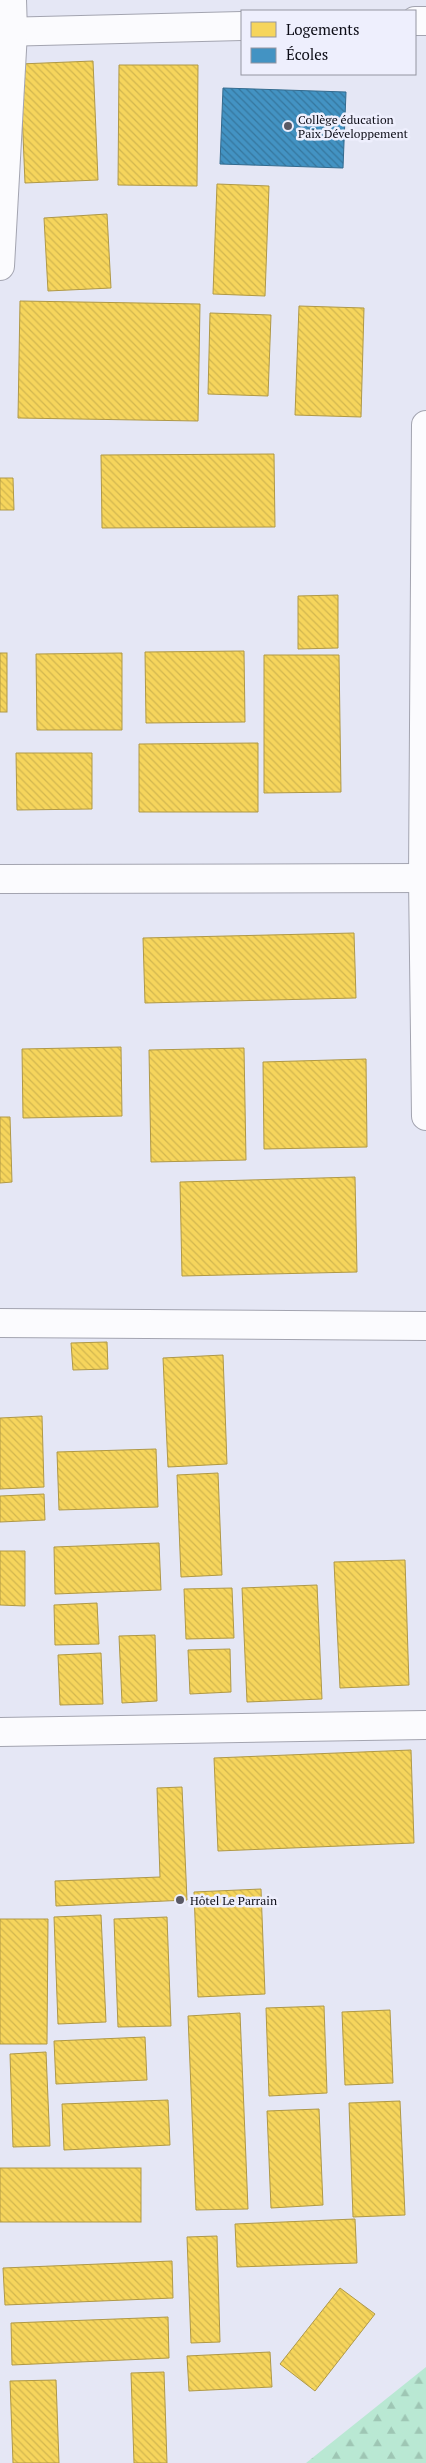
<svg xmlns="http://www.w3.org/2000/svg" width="426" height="2463" font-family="'PT Serif',serif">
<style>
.forest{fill:url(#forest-firs)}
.homes{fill:url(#homes-back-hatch);stroke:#b09947}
.schools{fill:url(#schools-back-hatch);stroke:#336b8f}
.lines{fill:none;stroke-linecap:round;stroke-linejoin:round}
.minor-casing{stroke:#a3a4b0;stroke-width:30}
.minor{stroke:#fbfbfe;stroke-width:28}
.poi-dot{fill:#595965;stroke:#eeeffd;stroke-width:2}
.labels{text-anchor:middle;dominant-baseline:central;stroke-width:5;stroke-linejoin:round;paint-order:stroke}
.poi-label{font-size:12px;fill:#0d0d17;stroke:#eeeffd;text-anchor:start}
</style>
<defs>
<pattern id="forest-firs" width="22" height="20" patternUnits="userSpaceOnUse" patternTransform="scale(1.25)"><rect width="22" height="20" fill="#b9e8d3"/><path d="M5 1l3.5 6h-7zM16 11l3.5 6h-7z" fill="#9ec6b4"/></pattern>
<pattern id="homes-back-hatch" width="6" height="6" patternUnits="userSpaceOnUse" patternTransform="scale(1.25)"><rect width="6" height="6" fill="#f6d55c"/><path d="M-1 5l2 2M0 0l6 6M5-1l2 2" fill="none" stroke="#d2b64f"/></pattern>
<pattern id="schools-back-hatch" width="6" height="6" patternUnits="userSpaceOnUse" patternTransform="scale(1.25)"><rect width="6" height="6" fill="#4393c3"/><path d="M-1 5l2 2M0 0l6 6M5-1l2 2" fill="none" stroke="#36769d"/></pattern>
</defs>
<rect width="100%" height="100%" fill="#e5e7f5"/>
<path class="forest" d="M426 2367V2463H306Z"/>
<g class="homes">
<path d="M93 61 98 180 25 183 20 64Z"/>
<path d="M119 65H198L197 186 118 185Z"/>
<path d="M217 184 269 186 265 296 213 294Z"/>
<path d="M107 214 111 288 48 291 44 218Z"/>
<path d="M20 301 200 304 198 421 18 418Z"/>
<path d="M299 306 364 308 361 417 295 415Z"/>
<path d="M210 313 271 315 268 396 208 394Z"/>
<path d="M274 454 275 527 102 528 101 455Z"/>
<path d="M0 478H13L14 510H0Z"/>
<path d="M338 595V648L298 649V596Z"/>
<path d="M244 651 245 722 146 723 145 652Z"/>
<rect x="0" y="653" width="7" height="59"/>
<path d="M122 653V730H37L36 654Z"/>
<path d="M264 655H339L341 792 264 793Z"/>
<path d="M258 743V812H139V744Z"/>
<path d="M16 753H92V809L17 810Z"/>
<path d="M354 933 356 998 145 1003 143 938Z"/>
<path d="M121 1047 122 1116 23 1118 22 1049Z"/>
<path d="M244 1048 246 1160 151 1162 149 1050Z"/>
<path d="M366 1059 367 1147 264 1149 263 1062Z"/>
<path d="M0 1117H10L12 1182 0 1183Z"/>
<path d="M355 1177 357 1272 182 1276 180 1182Z"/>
<path d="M107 1342 108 1369 73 1370 71 1343Z"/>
<path d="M223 1355 227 1464 168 1467 163 1358Z"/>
<path d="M42 1416 44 1487 0 1489V1418Z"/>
<path d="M156 1449 158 1507 59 1510 57 1452Z"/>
<path d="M218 1473 222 1575 181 1577 177 1475Z"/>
<path d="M44 1494 45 1520 0 1522V1496Z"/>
<path d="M159 1543 161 1590 55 1594 54 1547Z"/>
<path d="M0 1551H25V1606L0 1605Z"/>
<path d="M405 1560 409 1685 340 1688 334 1562Z"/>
<path d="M317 1585 322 1699 247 1702 242 1588Z"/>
<path d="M232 1588 234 1638 186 1639 184 1589Z"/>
<path d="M97 1603 99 1644 55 1645 54 1605Z"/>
<path d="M155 1635 157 1701 122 1703 119 1636Z"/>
<path d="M230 1649 231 1692 190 1694 188 1650Z"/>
<path d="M101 1653 103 1704 60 1705 58 1655Z"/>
<path d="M411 1750 414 1843 218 1851 214 1758Z"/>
<path d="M182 1787 187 1900 56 1906 55 1881 160 1877 157 1788Z"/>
<path d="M261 1889 265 1994 198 1997 194 1892Z"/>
<path d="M101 1915 106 2022 58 2024 54 1917Z"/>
<path d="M167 1917 171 2026 118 2027 114 1919Z"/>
<path d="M0 1919H48L47 2044H0Z"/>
<path d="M324 2006 327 2093 269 2096 266 2008Z"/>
<path d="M390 2010 393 2083 345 2085 342 2012Z"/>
<path d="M240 2013 248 2209 196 2210 188 2016Z"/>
<path d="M145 2037 147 2080 56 2084 54 2041Z"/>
<path d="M46 2052 50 2146 13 2147 10 2054Z"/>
<path d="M168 2100 170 2145 64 2150 62 2104Z"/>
<path d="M400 2101 405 2215 353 2217 349 2103Z"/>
<path d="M319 2109 323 2205 271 2208 267 2111Z"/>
<rect x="0" y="2168" width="141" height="54"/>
<path d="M355 2219 357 2263 237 2267 235 2224Z"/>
<path d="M217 2236 220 2342 191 2343 187 2237Z"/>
<path d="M172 2261 173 2298 5 2305 3 2268Z"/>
<path d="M340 2288 375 2314 315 2391 280 2364Z"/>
<path d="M168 2317 169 2358 12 2365 11 2323Z"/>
<path d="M270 2352 272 2387 189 2391 187 2356Z"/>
<path d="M164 2372 167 2463H134L131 2373Z"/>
<path d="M56 2380 59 2463H13L10 2381Z"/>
</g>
<path class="schools" d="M223 88 346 92 343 168 220 164Z"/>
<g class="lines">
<g class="minor-casing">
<g id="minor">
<path d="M415 21H426"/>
<path d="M0 32 242 26"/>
<path d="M0 266 13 32 12 0"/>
<path d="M426 425 423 878 426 1116"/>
<path d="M0 879 426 878"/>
<path d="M0 1323 426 1326"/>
<path d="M0 1732 426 1725"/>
</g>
</g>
<use href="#minor" class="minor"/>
</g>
<g class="poi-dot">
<circle cx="288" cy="126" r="5"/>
<circle cx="180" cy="1900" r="5"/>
</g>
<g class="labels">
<g class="poi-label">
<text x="298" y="119">Collège éducation<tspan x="298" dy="14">Paix Développement</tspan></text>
<text x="190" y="1900">Hôtel Le Parrain</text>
</g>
</g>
<rect x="241" y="10" width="175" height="65" fill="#eeeffd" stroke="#9495a1"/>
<rect x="251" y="22" width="25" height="15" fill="#f6d55c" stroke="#9495a1"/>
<text x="286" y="35" font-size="15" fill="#0d0d17">Logements</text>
<rect x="251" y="48" width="25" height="15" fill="#4393c3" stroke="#9495a1"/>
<text x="286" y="60" font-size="15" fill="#0d0d17">Écoles</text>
</svg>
